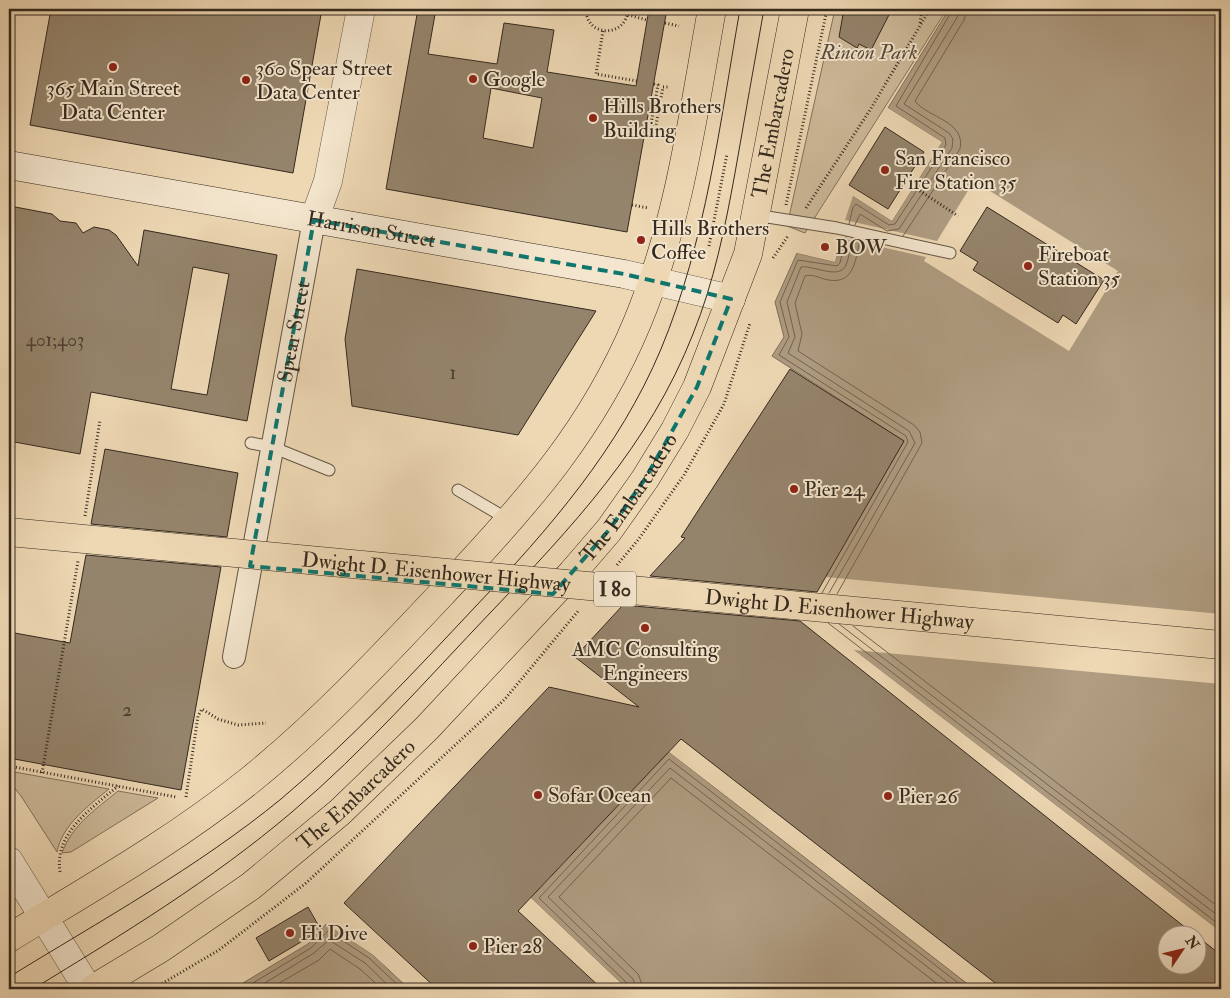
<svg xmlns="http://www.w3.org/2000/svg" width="1230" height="998" font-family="'IM FELL Double Pica',serif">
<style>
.green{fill:#ceba9a;stroke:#81725c}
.water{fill:#af9c81;stroke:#7e6e59}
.pier{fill:#eed8b4}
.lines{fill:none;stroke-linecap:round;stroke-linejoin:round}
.shore{stroke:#726250;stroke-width:1}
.building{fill:#95846c;stroke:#34291e;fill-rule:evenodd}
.service-casing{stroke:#625544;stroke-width:13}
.minor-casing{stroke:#625544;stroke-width:24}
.tertiary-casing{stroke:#625544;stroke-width:29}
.secondary-casing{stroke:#34291e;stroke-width:29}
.primary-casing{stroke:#34291e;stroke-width:29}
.path{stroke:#34291e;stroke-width:3;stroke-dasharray:1 2.5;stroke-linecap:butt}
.service{stroke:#f4e6ce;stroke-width:11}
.minor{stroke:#f4e6ce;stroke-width:22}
.tertiary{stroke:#f4e6ce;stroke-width:28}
.secondary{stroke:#f4e6ce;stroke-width:28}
.primary{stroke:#eed8b4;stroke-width:28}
.tram{stroke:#34291e;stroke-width:1}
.motorway-bridge-casing{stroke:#34291e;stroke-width:29;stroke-linecap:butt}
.motorway-bridge{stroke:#eed8b4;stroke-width:28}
.marked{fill:none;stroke:#0f766e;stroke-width:4;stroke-dasharray:10 6;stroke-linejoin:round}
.poi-dot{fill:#8f2418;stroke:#f4e6ce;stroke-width:2}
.labels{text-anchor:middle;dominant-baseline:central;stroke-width:4;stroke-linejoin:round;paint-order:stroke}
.number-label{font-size:19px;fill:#4c4032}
.shield{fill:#f4e6ce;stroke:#6e6253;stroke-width:1}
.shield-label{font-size:20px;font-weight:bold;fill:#34291e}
.park-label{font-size:21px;font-style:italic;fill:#5a4d3d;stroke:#f4e6ce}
.poi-label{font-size:21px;fill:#34291e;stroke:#f4e6ce;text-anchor:start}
.street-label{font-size:21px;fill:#34291e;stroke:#f4e6ce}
</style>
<rect width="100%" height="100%" fill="#eed8b4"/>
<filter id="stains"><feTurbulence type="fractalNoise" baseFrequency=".004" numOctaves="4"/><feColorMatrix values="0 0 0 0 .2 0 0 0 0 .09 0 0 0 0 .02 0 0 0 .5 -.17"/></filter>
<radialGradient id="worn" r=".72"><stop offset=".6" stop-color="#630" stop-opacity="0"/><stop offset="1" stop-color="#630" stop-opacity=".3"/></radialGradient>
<g class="green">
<path d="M835 9H947L805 233 787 226Z"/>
<path d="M9 771 109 789C89 805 62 825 57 852L21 796 9 781Z"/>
<path d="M118 791 158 798 71 852 62 853C72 825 96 809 118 791Z"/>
</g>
<g class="water">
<path d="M949 9H1221V932L804 612 904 441 772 356 784 337 775 302 797 253 835 262 848 205 853 196 892 221 942 142 888 108Z"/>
<path d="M669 752 974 989H627L531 898Z"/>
<path d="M326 924 372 954 409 989H233L308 944Z"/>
</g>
<g class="pier">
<path d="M888 108 942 142 892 221 853 196 845 220 937 241 974 181 1118 271 1069 351 924 261 926 257 841 238 835 262 797 253 798 250 833 259 846 204 852 193 891 218 939 143 887 110Z"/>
<path d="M900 442 826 577 1221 614V684L854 650 1221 932V935L802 613Z"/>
<path d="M670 750 976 987 977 989 669 752 531 898 627 989H623L529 899Z"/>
<path d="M328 922 373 952 411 989 372 954 326 924Z"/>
</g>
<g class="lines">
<g class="shore">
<path d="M849 224 853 207 856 204 889 225 895 224 946 145 945 138 896 106 953 9"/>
<path d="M855 225 860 214 887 231 899 229 952 148 953 139 949 133 904 104 958 16 959 9"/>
<path d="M903 236 960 149C966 121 928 118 915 101L964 20 967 9"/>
<path d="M822 593 908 442 906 436 779 355 789 337 780 302 798 260 837 266 840 263 846 237"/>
<path d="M829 593 915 443 909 431 788 353 795 337 787 302 801 267C806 266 811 268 817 269 850 278 846 266 852 238"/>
<path d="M837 594 922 443 920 432 914 425 798 351 802 334 795 303 805 276C811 274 818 277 824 279 854 287 855 262 860 240"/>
<path d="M828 623 1221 926"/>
<path d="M839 624 1221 918"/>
<path d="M853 626 1221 909"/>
<path d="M243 989 311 948 328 931 369 958 402 989"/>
<path d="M255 989 314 953 329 940 365 963 392 989"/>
<path d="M269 989 319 960 330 949 360 969 382 989"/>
<path d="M630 989 628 984 539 898 669 759 966 989"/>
<path d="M636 989 633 979 548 897 670 768 956 989"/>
<path d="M644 989 638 974 559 897 671 778 944 989"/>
</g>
</g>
<g class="building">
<path d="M51 9H322L293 173 30 125Z"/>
<path d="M418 9H436L428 54 497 64 504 23 554 30 547 72 636 86 649 9H667L627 232 386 189ZM491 88 542 98 533 148 483 138Z"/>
<path d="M844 9H892L871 50 859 44 857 48 839 37Z"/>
<path d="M885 127 924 152 888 209 849 185Z"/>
<path d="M10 206 52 214 60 221 76 223 83 233 94 227 109 230 116 235 138 266 144 230 277 255 247 421 91 392 80 454 9 441ZM193 267 229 274 207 395 171 389Z"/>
<path d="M987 207 1104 280 1076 324 1063 315 1058 323 973 270 978 262 960 251Z"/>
<path d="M357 269 596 311 518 435 352 406 345 339Z"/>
<path d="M790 369 904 441 817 592 650 576 685 538 681 537Z"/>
<path d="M105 449 238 473 227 537 91 524Z"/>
<path d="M86 555 221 567 181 790 9 758V632L70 643Z"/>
<path d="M623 605 800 621 1196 936H1168V966H1198V937L1221 955V989H1003L681 739 518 911 602 989H437L344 903 549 687 639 707 575 657Z"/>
<path d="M308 907 321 930 269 961 256 938Z"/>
</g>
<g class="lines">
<g class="service-casing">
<g id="service">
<path d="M755 215 837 228 950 253"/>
<path d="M251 443 272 447 329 470"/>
<path d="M458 490 509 520"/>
</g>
</g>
<g class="minor-casing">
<g id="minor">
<path id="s1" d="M234 657 314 220"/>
</g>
</g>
<g class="tertiary-casing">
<g id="tertiary">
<path d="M314 220 328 181 361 9"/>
<path d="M9 861 88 989"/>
</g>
</g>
<g class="secondary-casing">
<g id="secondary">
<path id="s2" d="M9 165 624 274 731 299"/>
</g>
</g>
<g class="primary-casing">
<g id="primary">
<path d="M9 938C91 888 174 841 249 781 322 722 386 653 450 585 527 503 593 429 637 323 679 223 693 115 712 9"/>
<path id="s3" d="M93 989 161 948 251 886 340 812 427 728 572 573 609 530 645 479 675 430 697 387 748 254 795 9"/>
</g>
</g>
<g class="path">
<path d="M586 9C586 38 627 38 628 9"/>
<path d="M628 15 647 20"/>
<path d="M665 23 679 26"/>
<path d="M920 23 922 9"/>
<path d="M603 31 596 74 637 81"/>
<path d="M654 84 658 85 651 124 656 125 663 87H668"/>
<path d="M914 187 958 216"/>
<path d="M632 205 648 208"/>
<path d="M786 205 827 9"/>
<path d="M806 208 870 110 930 9"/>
<path d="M709 246 727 154"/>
<path d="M773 258 788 236"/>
<path d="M85 516 100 420"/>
<path d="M617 565 638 540 684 475 724 404 750 323"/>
<path d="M9 766 176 797"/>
<path d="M42 773 78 561"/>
<path d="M186 797 198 716 202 709 218 719 238 725 266 723"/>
<path d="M60 872C54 833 91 809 118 786"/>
<path d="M153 989 219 950 306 883 505 699 579 610"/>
</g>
<use href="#service" class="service"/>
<use href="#minor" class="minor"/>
<use href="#tertiary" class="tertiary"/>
<use href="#secondary" class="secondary"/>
<use href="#primary" class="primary"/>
<g class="tram">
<path d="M9 977C100 921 198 867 281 799 351 740 413 673 476 606 549 529 619 449 661 349 706 241 720 123 740 9"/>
<path d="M33 989C123 934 212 880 292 812 364 751 426 680 491 612 572 527 649 446 693 334 714 282 725 228 735 173 745 118 754 63 764 9"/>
</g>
<g class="motorway-bridge-casing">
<g id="motorway-bridge">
<path id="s4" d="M9 532 1221 645"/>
</g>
</g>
<use href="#motorway-bridge" class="motorway-bridge"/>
</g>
<path class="marked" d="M314 220 624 274 731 299 697 387 645 479 609 530 553 594 250 566Z"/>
<g class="poi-dot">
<circle cx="113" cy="67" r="5"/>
<circle cx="473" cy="79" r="5"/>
<circle cx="246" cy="80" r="5"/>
<circle cx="593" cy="118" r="5"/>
<circle cx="885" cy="170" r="5"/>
<circle cx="641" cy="240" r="5"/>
<circle cx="825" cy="247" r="5"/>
<circle cx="1028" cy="266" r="5"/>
<circle cx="794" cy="489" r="5"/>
<circle cx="645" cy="628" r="5"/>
<circle cx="538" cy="795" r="5"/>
<circle cx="888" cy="796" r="5"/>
<circle cx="290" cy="933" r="5"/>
<circle cx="473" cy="946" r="5"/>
</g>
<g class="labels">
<g class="number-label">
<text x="55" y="340">401;403</text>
<text x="453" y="373">1</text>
<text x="127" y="710">2</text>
</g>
<rect class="shield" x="594" y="571.5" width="42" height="35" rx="4"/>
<g class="shield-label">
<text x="615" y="589">I 80</text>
</g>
<g class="park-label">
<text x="869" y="52">Rincon Park</text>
</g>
<g class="poi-label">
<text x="256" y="68">360 Spear Street<tspan x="256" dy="24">Data Center</tspan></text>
<text x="483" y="79">Google</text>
<text x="113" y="88" text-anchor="middle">365 Main Street<tspan x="113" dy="24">Data Center</tspan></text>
<text x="603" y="106">Hills Brothers<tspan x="603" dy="24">Building</tspan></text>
<text x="895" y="158">San Francisco<tspan x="895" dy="24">Fire Station 35</tspan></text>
<text x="651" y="228">Hills Brothers<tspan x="651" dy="24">Coffee</tspan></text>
<text x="835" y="247">BOW</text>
<text x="1038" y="254">Fireboat<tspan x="1038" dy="24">Station 35</tspan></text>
<text x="804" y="489">Pier 24</text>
<text x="645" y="649" text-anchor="middle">AMC Consulting<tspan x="645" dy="24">Engineers</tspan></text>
<text x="548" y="795">Sofar Ocean</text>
<text x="898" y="796">Pier 26</text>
<text x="300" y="933">Hi Dive</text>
<text x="483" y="946">Pier 28</text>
</g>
<g class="street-label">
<text stroke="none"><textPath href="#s3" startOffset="1138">The Embarcadero</textPath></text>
<text stroke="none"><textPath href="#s2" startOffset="368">Harrison Street</textPath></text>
<text stroke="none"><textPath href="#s1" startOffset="331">Spear Street</textPath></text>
<text stroke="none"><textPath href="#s3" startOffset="732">The Embarcadero</textPath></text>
<text stroke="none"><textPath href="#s4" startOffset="429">Dwight D. Eisenhower Highway</textPath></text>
<text stroke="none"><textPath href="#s4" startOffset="834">Dwight D. Eisenhower Highway</textPath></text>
<text stroke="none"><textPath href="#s3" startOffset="328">The Embarcadero</textPath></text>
</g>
</g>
<rect width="1230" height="998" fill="none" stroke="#eed8b4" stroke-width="30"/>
<rect x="10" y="10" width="1210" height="978" fill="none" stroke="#34291e" stroke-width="2.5"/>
<rect x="15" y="15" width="1200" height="968" fill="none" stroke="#34291e"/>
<g transform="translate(1182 950) rotate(55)"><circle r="24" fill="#f4e6ce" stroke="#a79a88"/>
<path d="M0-4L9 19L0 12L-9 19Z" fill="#8f2418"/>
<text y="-8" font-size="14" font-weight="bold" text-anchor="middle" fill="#34291e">N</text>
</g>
<rect width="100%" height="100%" filter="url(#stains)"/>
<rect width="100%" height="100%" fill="url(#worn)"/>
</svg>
